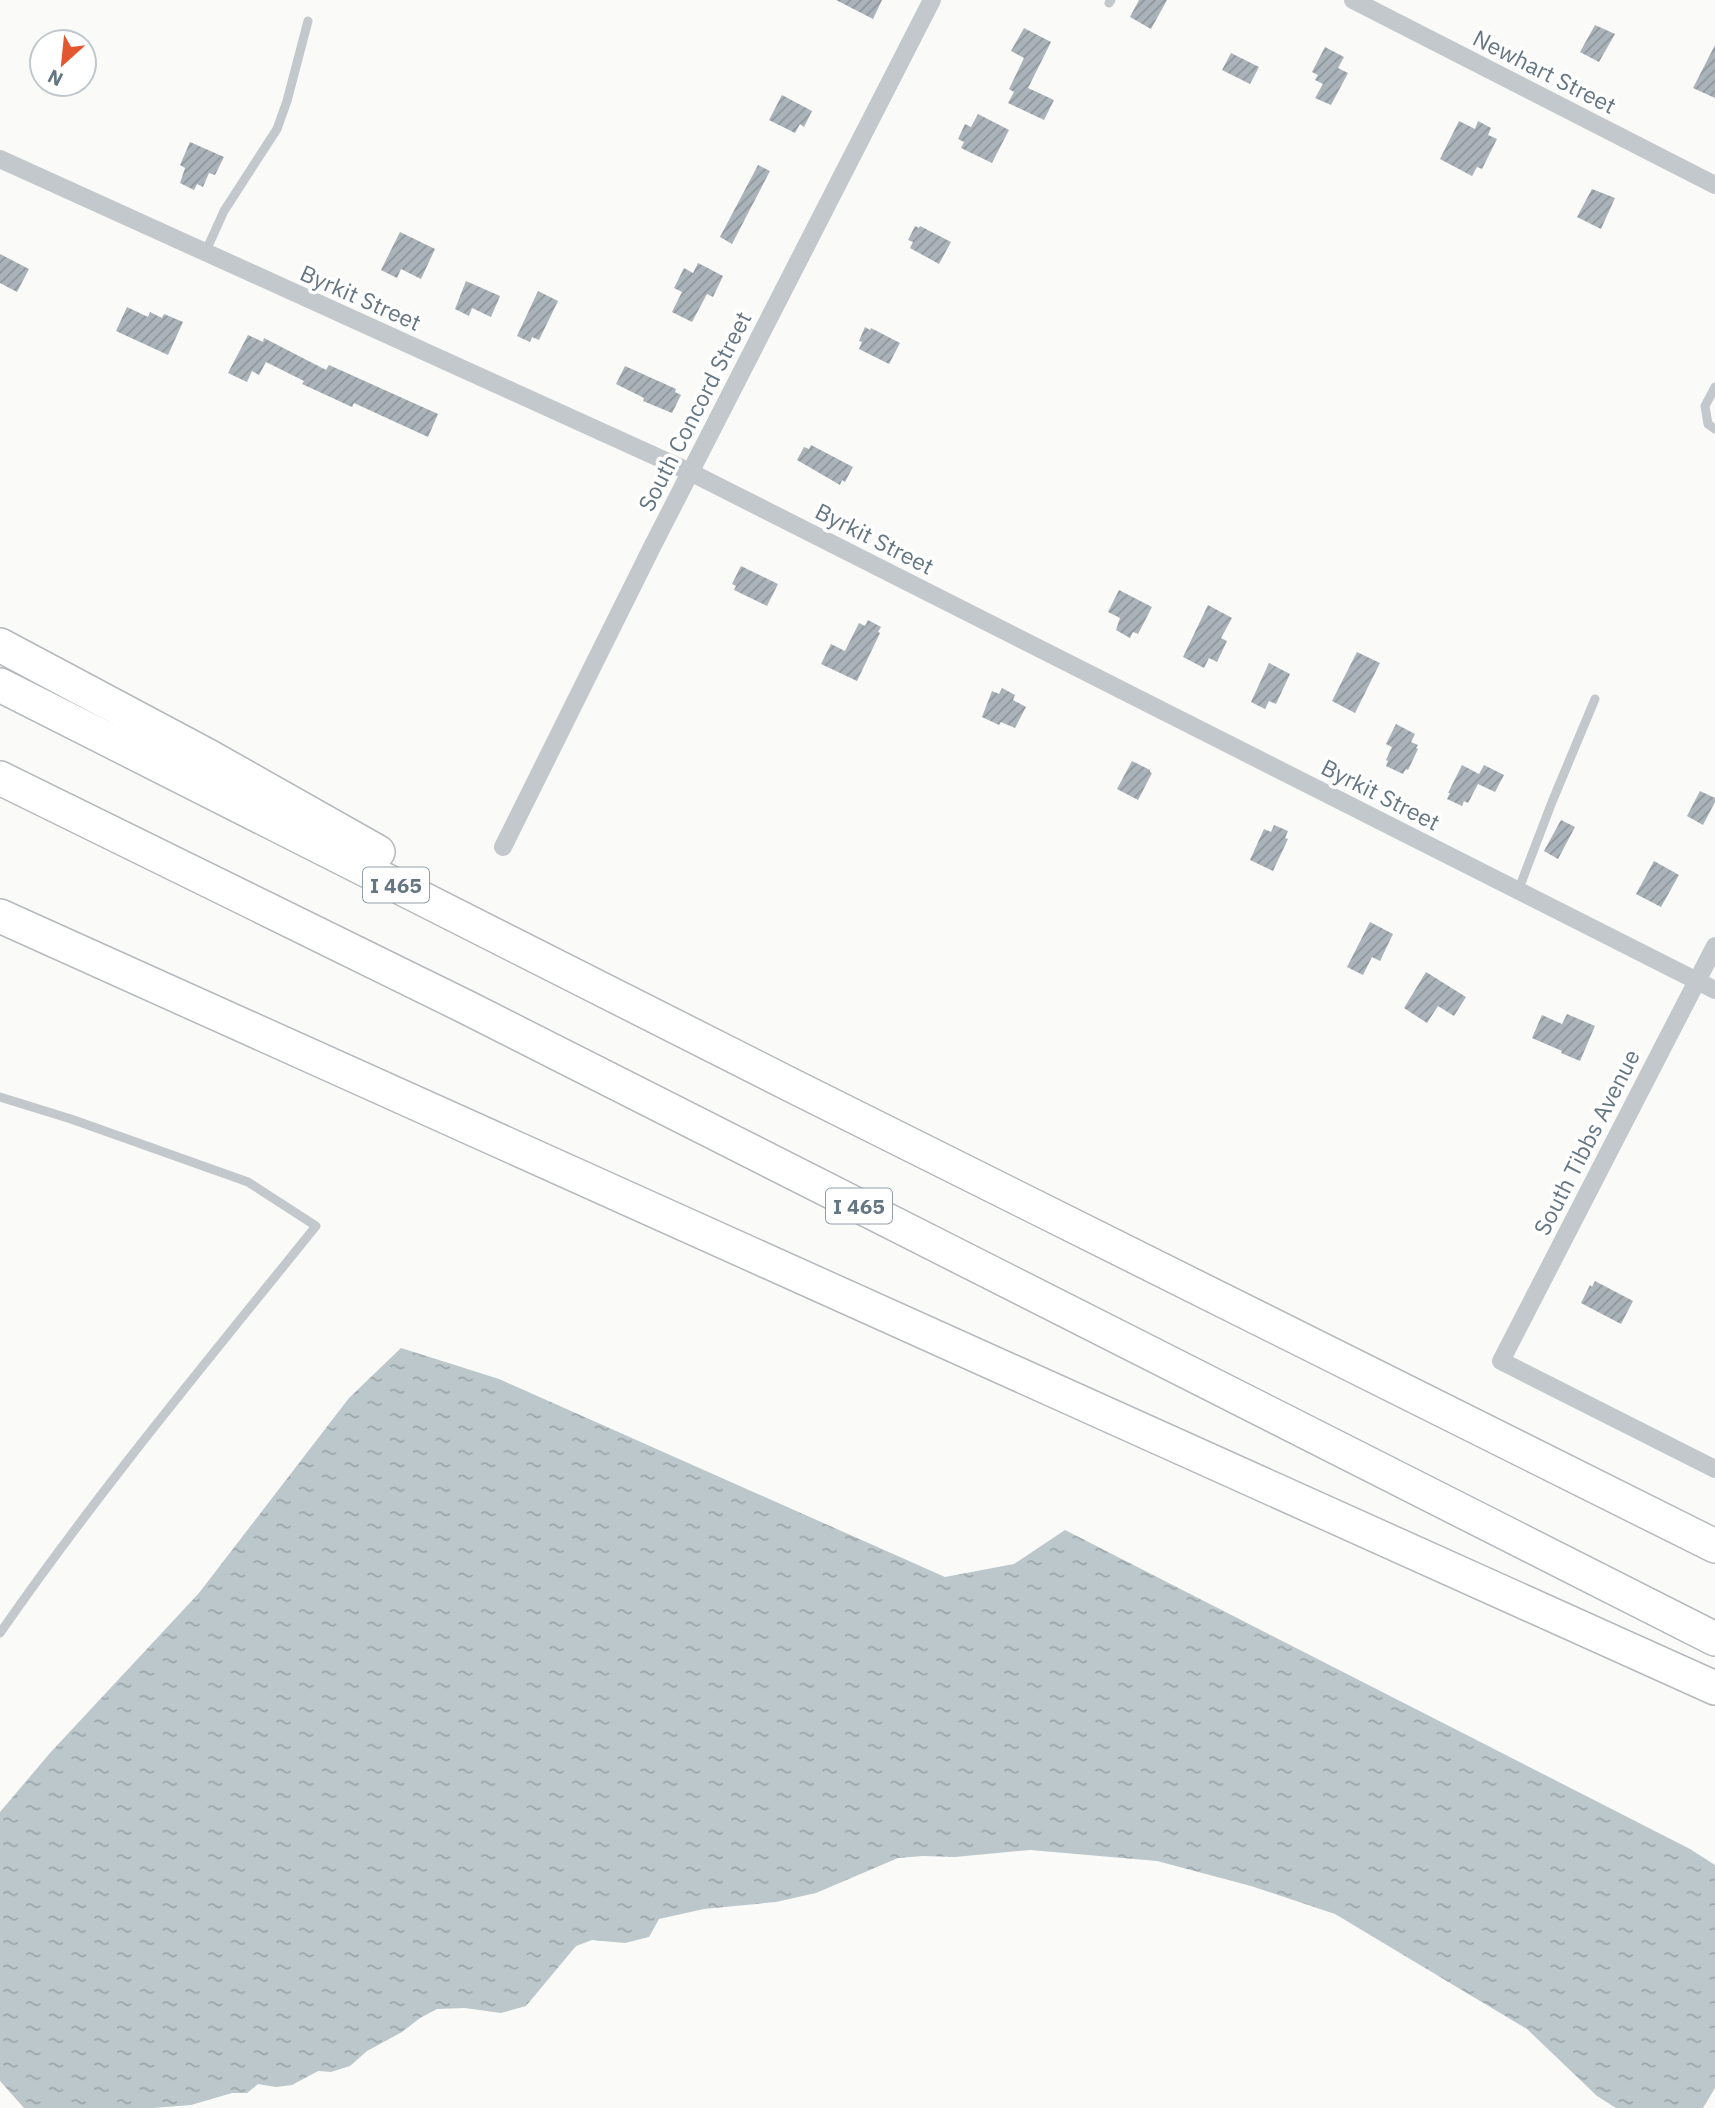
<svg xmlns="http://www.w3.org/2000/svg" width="1715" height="2108" font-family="'IBM Plex Sans',sans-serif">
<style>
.water{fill:url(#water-ripples)}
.building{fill:url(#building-hatch)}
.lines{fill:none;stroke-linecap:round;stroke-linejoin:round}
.motorway-casing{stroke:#b4b9bd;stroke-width:36}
.service{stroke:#c3c8cc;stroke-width:9}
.minor{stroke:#c3c8cc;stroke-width:18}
.motorway{stroke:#fff;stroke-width:33}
.labels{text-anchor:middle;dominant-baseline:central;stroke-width:7;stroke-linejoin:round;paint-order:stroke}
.shield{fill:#fff;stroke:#939fa8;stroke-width:2}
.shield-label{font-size:21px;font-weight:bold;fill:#657683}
.street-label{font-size:23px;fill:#657683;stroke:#fff}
</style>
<defs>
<pattern id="water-ripples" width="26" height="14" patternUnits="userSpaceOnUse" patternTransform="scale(1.75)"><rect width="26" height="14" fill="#bbc7cb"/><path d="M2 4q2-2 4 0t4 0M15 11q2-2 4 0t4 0" fill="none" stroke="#9ca6aa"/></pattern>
<pattern id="building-hatch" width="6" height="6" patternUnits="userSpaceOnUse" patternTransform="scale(1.75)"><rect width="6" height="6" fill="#aab3b9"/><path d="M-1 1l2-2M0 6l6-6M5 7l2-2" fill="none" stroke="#8e969c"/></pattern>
</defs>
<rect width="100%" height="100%" fill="#fafaf8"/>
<path class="water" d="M401 1348 499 1379 945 1577 1014 1564 1065 1530 1690 1849 1715 1865V2088L1703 2108H1616L1597 2096 1527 2029 1335 1914 1251 1886 1157 1861 1030 1850 955 1857 923 1856 898 1858 816 1893 776 1902 704 1909 659 1919 649 1937 625 1943 592 1940 576 1946 526 2006 501 2013 465 2008 437 2009 420 2018 402 2032 367 2051 350 2066 331 2072 318 2071 292 2085 276 2087 258 2084 247 2093H232L191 2105 153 2108H24L0 2081V1812L50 1753 199 1593 349 1398Z"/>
<g class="building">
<path d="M836 0H882L873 19Z"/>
<path d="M1139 0H1167L1151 29 1130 17Z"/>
<path d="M1595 25 1615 34 1599 62 1580 52Z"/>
<path d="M1024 28 1051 42 1028 88 1054 100 1044 120 1008 103 1014 92 1009 89 1024 58 1011 51Z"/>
<path d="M1715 45V98L1693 88Z"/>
<path d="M1325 47 1344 57 1338 68 1348 73 1331 105 1315 98 1323 84 1315 80 1318 75 1312 72Z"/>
<path d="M1231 53 1259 67 1250 84 1222 70Z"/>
<path d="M782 95 812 111 804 127 800 124 795 133 769 120Z"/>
<path d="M978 114 1009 130 992 163 961 148 964 142 958 139 965 124 971 127Z"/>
<path d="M1459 121 1475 129 1478 121 1491 128 1488 135 1497 139 1482 169 1477 167 1472 176 1440 159Z"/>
<path d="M190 142 224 157 215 175 209 173 203 187 197 184 194 190 180 183 185 168 180 165Z"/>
<path d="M758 165 770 171 732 244 720 237Z"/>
<path d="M1592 189 1615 198 1601 229 1577 217Z"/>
<path d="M915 226 919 228 920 226 951 242 939 264 910 248 913 242 908 240Z"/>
<path d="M400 232 435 249 421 279 401 269 397 278 381 270Z"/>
<path d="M0 254 29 269 17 292 0 283Z"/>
<path d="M698 263 723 276 713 297 707 294 692 322 672 312 682 292 674 288 684 268 693 273Z"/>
<path d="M466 281 500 296 491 317 472 308 469 316 455 309Z"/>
<path d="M538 291 558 301 539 340 532 337 530 342 517 336Z"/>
<path d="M127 307 148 317 150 312 162 318 164 314 183 322 168 355 116 331Z"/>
<path d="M865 327 870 330 871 328 900 343 889 364 859 349 862 342 859 341Z"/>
<path d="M248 335 263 342 264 338 326 370 329 365 438 414 428 437 354 403 352 407 302 384 304 381 266 362 259 375 252 371 247 382 228 373Z"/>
<path d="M625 366 676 389 675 392 681 395 672 413 643 401 644 398 616 384Z"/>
<path d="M811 445 853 467 845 482 842 480 840 485 797 460 804 447 809 449Z"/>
<path d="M741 566 778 584 767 606 734 590 736 586 732 584Z"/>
<path d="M1119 590 1152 607 1138 634 1133 632 1130 638 1116 630 1120 618 1108 612Z"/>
<path d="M1208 605 1232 618 1221 638 1227 641 1217 662 1209 658 1204 668 1183 657Z"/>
<path d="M868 620 881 627 878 632 880 633 857 681 821 664 831 644 845 651 859 623 865 626Z"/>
<path d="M1357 652 1380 663 1355 713 1332 701Z"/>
<path d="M1269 663 1290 674 1276 704 1269 701 1265 709 1251 702Z"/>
<path d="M1002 688 1015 695 1013 700 1026 707 1015 728 1001 722 999 725 982 717 992 691 999 694Z"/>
<path d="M1396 724 1415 734 1411 742 1418 745 1416 748 1418 749 1408 770 1406 769 1403 774 1386 766 1388 761 1386 760 1392 747 1386 744Z"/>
<path d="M1132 761 1150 770V772L1152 773 1138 800 1117 789Z"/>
<path d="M1462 765 1479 774 1484 765 1504 775 1495 792 1478 784 1468 803 1464 801 1462 806 1447 799 1450 793H1448Z"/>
<path d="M1700 791 1715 798V802L1703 825 1687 816Z"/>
<path d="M1561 820 1575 827 1558 859 1544 851Z"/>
<path d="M1274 825 1288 831 1285 838 1288 839 1273 871 1250 860 1264 829 1271 832Z"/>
<path d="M1654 861 1679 875 1661 907 1636 894Z"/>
<path d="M1370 922 1393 934 1380 961 1372 957 1363 975 1347 967Z"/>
<path d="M1426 972 1466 997 1454 1016 1438 1006 1427 1023 1404 1008Z"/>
<path d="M1567 1014 1595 1026 1580 1061 1561 1053 1562 1051 1532 1038 1542 1015 1562 1024Z"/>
<path d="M1595 1281 1633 1301 1621 1324 1581 1303 1590 1285 1592 1287Z"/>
</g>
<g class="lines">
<g class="motorway-casing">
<g id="motorway">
<path d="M0 645 210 757 378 852"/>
<path d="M0 685 791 1085 1715 1546"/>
<path d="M0 778 466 1007 1715 1639"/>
<path d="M0 916 1715 1688"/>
</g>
</g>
<g class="service">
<path d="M1109 3 1111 0"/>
<path d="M205 253 224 211 277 129 287 101 308 21"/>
<path d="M1715 387 1705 406 1708 424 1715 429"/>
<path d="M1518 891 1552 802 1595 699"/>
<path d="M0 1097 71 1119 248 1182 316 1226C208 1360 98 1492 0 1633"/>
</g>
<g class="minor">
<path d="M1353 0 1715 185"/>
<path d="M0 159 690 472 1715 990"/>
<path d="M503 847 652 547 932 0"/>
<path d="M1715 946 1501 1361 1715 1469"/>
</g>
<use href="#motorway" class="motorway"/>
</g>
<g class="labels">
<g class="shield">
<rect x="363" y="867.5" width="66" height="35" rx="5"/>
<rect x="826" y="1188.5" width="66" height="35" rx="5"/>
</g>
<g class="shield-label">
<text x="396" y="885">I 465</text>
<text x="859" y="1206">I 465</text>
</g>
<g class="street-label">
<text transform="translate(1545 71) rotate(27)">Newhart Street</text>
<text transform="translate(361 297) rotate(24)">Byrkit Street</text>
<text transform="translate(694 411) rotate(-63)">South Concord Street</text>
<text transform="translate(875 538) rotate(27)">Byrkit Street</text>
<text transform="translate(1381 794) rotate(27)">Byrkit Street</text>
<text transform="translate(1586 1142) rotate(-63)">South Tibbs Avenue</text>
</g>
</g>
<g transform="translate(63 63) rotate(207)"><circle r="33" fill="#ffffff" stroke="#c1c8cd" stroke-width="2"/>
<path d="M0-5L12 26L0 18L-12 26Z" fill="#e4572e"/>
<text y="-10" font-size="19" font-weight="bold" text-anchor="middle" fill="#657683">N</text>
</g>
</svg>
